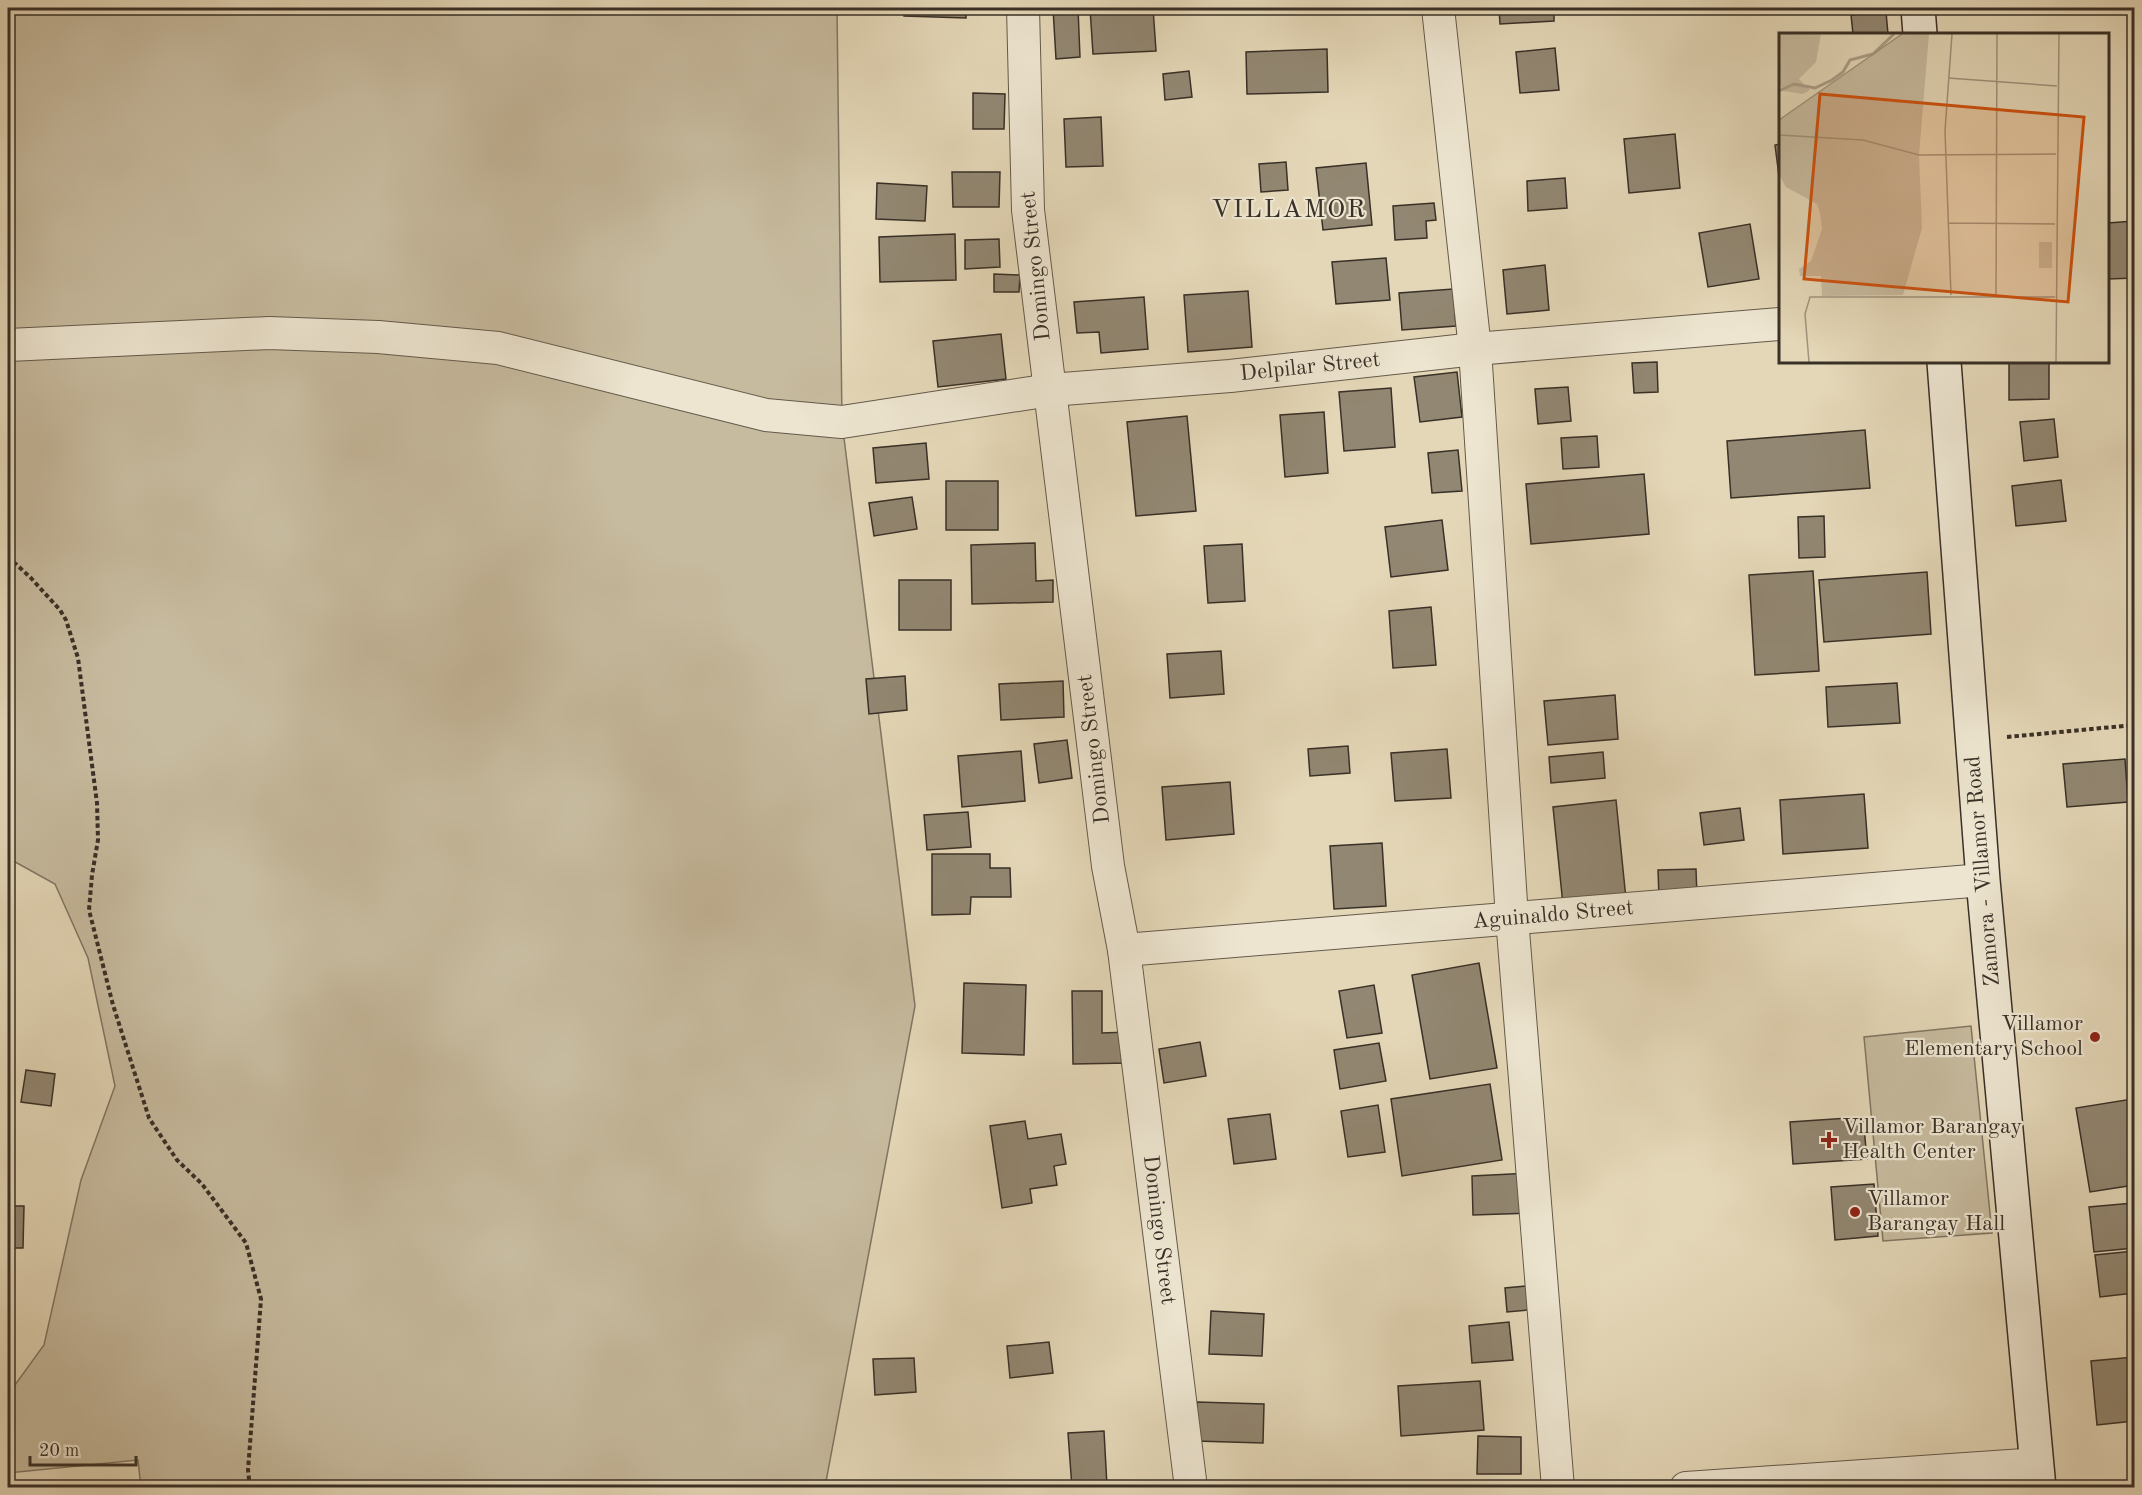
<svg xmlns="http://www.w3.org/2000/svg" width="2142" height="1495" font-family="'Old Standard TT',serif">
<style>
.green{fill:#c7bb9f;stroke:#807663;stroke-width:1.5}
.building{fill:#928772;stroke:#393027;stroke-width:1.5}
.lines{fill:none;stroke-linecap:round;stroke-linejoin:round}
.minor-casing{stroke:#645a4b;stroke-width:34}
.secondary-casing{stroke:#393027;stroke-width:36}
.path{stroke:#393027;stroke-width:4;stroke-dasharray:4.5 3;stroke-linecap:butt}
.minor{stroke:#ede5d0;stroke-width:32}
.secondary{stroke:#ede5d0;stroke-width:33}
.poi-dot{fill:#8f2418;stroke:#ede5d0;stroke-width:2}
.labels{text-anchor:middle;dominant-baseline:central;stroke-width:4.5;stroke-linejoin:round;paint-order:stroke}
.street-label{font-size:22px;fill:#393027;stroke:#ede5d0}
.poi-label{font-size:22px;fill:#393027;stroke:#ede5d0;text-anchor:start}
.quarter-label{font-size:26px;letter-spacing:1.5px;fill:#393027;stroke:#ede5d0}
.inset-river{fill:none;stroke:#aa9e86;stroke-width:3}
.inset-road{fill:none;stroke:#a0947d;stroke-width:1.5}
.view{fill:#ce5310;fill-opacity:0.15;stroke:#ce5310;stroke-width:3}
.inset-edge{fill:none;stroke:#393027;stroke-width:3}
</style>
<rect width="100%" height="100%" fill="#e4d7b7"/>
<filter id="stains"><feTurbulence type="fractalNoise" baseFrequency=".00333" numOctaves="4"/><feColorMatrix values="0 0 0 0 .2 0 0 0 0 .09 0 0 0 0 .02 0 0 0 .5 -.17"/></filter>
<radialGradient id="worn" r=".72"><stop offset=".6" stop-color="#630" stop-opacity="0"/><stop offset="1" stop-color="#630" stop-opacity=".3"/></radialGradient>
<g class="green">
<path d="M8 8H837L842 422 915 1006 825 1487 141 1488 138 1460 8 1473V1390L15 1385 44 1345 81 1180 115 1086 88 958 55 884 8 858Z"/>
<path d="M1971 1026 1992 1233 1883 1241 1864 1037Z"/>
</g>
<g class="building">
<path d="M905 8H966V18L904 16Z"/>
<path d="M1053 8H1078L1080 57 1056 59Z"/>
<path d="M1090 8H1153L1156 51 1093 54Z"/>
<path d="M1499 8H1554V21L1500 24Z"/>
<path d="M1886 12 1888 34H1853L1851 15Z"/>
<path d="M1555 48 1559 90 1520 93 1516 52Z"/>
<path d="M1327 49 1328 92 1247 94 1246 52Z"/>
<path d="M1189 71 1192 97 1165 100 1163 74Z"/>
<path d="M973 93 1005 94 1004 129H973Z"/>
<path d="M1101 117 1103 166 1066 167 1064 119Z"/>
<path d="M1675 134 1680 188 1629 193 1624 139Z"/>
<path d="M1780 144V184L1775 145Z"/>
<path d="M1286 162 1288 190 1261 192 1259 164Z"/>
<path d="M1366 163 1372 225 1323 230 1316 168Z"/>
<path d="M952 172H1000L999 207H953Z"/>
<path d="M1565 178 1567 208 1528 211 1527 181Z"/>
<path d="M877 183 927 186 925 221 876 219Z"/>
<path d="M1434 203 1436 220 1426 221 1427 238 1395 240 1393 206Z"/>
<path d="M2134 221V278L2108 279V223Z"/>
<path d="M1750 224 1759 279 1708 287 1699 233Z"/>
<path d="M955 234 956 280 880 282 879 237Z"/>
<path d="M999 239 1000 267 965 269V240Z"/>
<path d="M1386 258 1390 300 1336 304 1332 262Z"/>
<path d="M1545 265 1549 310 1507 314 1503 270Z"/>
<path d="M994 274 1020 275 1019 292H994Z"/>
<path d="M1453 289 1456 326 1402 330 1399 293Z"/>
<path d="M1248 291 1252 347 1188 352 1184 295Z"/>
<path d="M1144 297 1148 349 1101 353 1099 332 1077 333 1074 302Z"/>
<path d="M1001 334 1006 379 938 387 933 341Z"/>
<path d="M1657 362 1658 392 1634 393 1632 363Z"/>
<path d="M2009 362H2049V399L2009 400Z"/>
<path d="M1457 372 1462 417 1420 422 1414 377Z"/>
<path d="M1568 387 1571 421 1538 424 1535 389Z"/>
<path d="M1391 388 1395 447 1344 451 1339 392Z"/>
<path d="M1324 412 1328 473 1285 477 1280 415Z"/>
<path d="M1187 416 1196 511 1136 516 1127 422Z"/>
<path d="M2054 419 2058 457 2024 461 2020 422Z"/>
<path d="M1865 430 1870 488 1731 498 1727 441Z"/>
<path d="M1597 436 1599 467 1563 469 1561 438Z"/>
<path d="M926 443 929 479 876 483 873 448Z"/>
<path d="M1458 450 1462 491 1432 493 1428 453Z"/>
<path d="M1644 474 1649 534 1531 544 1526 484Z"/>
<path d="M2061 480 2066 521 2016 526 2012 486Z"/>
<rect x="946" y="481" width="52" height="49"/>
<path d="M912 497 917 529 874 536 869 503Z"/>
<path d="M1824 516 1825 557 1799 558 1798 517Z"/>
<path d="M1442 520 1448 570 1391 577 1385 527Z"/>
<path d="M1035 543 1036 581 1053 580V602L972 604 971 545Z"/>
<path d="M1242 544 1245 601 1208 603 1204 546Z"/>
<path d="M1813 571 1819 671 1755 675 1749 575Z"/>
<path d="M1927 572 1931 634 1824 642 1819 580Z"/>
<rect x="899" y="580" width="52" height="50"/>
<path d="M1431 607 1436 665 1393 668 1389 611Z"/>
<path d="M1221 651 1224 694 1170 698 1167 654Z"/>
<path d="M905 676 907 710 869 714 866 679Z"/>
<path d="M1063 681 1064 717 1001 720 999 684Z"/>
<path d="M1897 683 1900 723 1828 727 1826 687Z"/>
<path d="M1615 695 1618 739 1548 745 1544 701Z"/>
<path d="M1067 740 1072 778 1039 783 1034 744Z"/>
<path d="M1348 746 1350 773 1310 776 1308 749Z"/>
<path d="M1447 749 1451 798 1395 801 1391 753Z"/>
<path d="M1021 751 1025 801 962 807 958 756Z"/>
<path d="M1603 752 1605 778 1551 783 1549 757Z"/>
<path d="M2125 759 2128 802 2067 807 2063 764Z"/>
<path d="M1230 782 1234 834 1166 840 1162 787Z"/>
<path d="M1864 794 1868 848 1783 854 1780 800Z"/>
<path d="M1616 800 1626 899 1563 905 1553 807Z"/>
<path d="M1740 808 1744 840 1704 845 1700 813Z"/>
<path d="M968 812 971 847 927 850 924 815Z"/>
<path d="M1382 843 1386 906 1334 909 1330 846Z"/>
<path d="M932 854H990V868H1010L1011 897H971L970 914 932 915Z"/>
<path d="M1696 869 1697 897 1659 898 1658 870Z"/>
<path d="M1479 963 1497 1068 1430 1079 1412 975Z"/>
<path d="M964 983 1026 985 1024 1055 962 1053Z"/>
<path d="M1374 985 1382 1033 1347 1038 1339 991Z"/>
<path d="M1072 991H1102V1033L1128 1032 1129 1063 1073 1064Z"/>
<path d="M1200 1042 1206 1076 1164 1083 1159 1049Z"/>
<path d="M1379 1043 1386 1081 1340 1089 1334 1050Z"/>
<path d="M26 1070 55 1074 51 1106 21 1102Z"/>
<path d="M1490 1084 1502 1160 1402 1176 1391 1099Z"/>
<path d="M2132 1099 2134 1118V1185L2090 1192 2076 1108Z"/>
<path d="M1378 1105 1385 1152 1348 1157 1341 1111Z"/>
<path d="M1270 1114 1276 1159 1234 1164 1228 1119Z"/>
<path d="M1863 1117 1867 1159 1793 1164 1790 1122Z"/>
<path d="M1025 1121 1028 1139 1061 1134 1066 1164 1054 1166 1057 1185 1030 1189 1032 1203 1002 1208 990 1126Z"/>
<path d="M1529 1173 1531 1213 1473 1215 1472 1176Z"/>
<path d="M1874 1184 1878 1236 1835 1240 1831 1187Z"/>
<path d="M2133 1203 2134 1248 2094 1252 2089 1207Z"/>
<path d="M8 1206H24L23 1248H8Z"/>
<path d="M2134 1251V1293L2100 1297 2095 1255Z"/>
<path d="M1535 1285 1538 1309 1507 1312 1505 1288Z"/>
<path d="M1211 1311 1264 1314 1262 1356 1209 1354Z"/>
<path d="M1509 1322 1513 1360 1472 1363 1469 1326Z"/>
<path d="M1049 1342 1053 1373 1010 1378 1007 1346Z"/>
<path d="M2134 1357V1421L2097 1425 2091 1361Z"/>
<path d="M914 1358 916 1392 875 1395 873 1359Z"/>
<path d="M1480 1381 1484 1430 1401 1436 1398 1386Z"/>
<path d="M1197 1402 1264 1404 1263 1443 1195 1441Z"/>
<path d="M1104 1431 1107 1486 1072 1488 1068 1433Z"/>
<path d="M1478 1436 1521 1437V1474H1477Z"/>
<path d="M1018 1482V1488H978V1485Z"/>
</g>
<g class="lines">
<g class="minor-casing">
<g id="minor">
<path d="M1023 8 1028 210 1108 866 1124 950 1191 1488"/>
<path d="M1438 8 1475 349 1512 918 1558 1488"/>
<path d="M8 345 269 333 378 337 498 348 766 415 842 422 1050 390 1230 376 1475 349 1780 324"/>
<path d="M1124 950 1983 880"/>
<path d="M1686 1488 2037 1464"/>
</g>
</g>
<g class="secondary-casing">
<g id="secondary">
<path d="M1918 8 1920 34"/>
<path d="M1944 362 1983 880 2039 1488"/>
</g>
</g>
<g class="path">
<path d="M8 557 30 577 60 610 66 620 78 658 97 803 98 840 92 875 89 910 113 1005 149 1118 177 1160 202 1184 246 1243 261 1299 248 1470 250 1488"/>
<path d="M2007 737 2134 725"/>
</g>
<use href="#minor" class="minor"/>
<use href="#secondary" class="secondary"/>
</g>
<g class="poi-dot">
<circle cx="2095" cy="1037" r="6"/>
<path d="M1826 1131h6v6h6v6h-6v6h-6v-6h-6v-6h6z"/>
<circle cx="1855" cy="1212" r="6"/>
</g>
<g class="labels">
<g class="street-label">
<text transform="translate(1036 266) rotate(-96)">Domingo Street</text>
<text transform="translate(1310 367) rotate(-6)">Delpilar Street</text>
<text transform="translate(1094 749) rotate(-97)">Domingo Street</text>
<text transform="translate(1983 871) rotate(-95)">Zamora - Villamor Road</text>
<text transform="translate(1553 915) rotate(-5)">Aguinaldo Street</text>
<text transform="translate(1159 1230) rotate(83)">Domingo Street</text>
</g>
<g class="poi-label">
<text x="2083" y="1024" text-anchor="end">Villamor<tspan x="2083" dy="25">Elementary School</tspan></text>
<text x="1842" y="1127">Villamor Barangay<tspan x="1842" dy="25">Health Center</tspan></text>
<text x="1867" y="1199">Villamor<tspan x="1867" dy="25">Barangay Hall</tspan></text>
</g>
<g class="quarter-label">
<text x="1289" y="210">VILLAMOR</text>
</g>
</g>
<g transform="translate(1779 33)">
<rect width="330" height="330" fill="#e4d7b7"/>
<path d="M0 1H42L37 29 20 46 31 57 24 61 4 58 0 50ZM123 1H150L140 122 143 195 124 262 43 263 42 243H21L20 236 32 228 43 196 41 180 38 171 7 154 0 142V87ZM260 209H273V235H260Z" fill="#c7bb9f"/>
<path class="inset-river" d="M0 58 15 51 36 55 53 47 64 39 71 27 94 21 115 1"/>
<path class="inset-road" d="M169 45 278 53M0 87 123 1M0 102 84 107 140 122 277 121M169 190 276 191M172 262 166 98 173 1M217 263 218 1M30 329 26 281 31 264H276M277 329 280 1"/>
<path class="view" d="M41 61 305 84 289 269 25 246Z"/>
<rect width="330" height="330" class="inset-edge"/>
</g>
<rect width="2142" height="1495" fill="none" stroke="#e4d7b7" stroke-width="30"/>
<rect x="9" y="9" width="2124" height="1477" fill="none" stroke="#393027" stroke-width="3"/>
<rect x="15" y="15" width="2112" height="1465" fill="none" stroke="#393027" stroke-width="1.5"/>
<path d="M30 1456v9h106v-9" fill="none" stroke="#393027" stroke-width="3"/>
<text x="39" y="1456" font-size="18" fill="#393027" stroke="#ede5d0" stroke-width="4.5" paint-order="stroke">20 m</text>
<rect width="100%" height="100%" filter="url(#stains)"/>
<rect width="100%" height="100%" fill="url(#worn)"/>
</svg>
